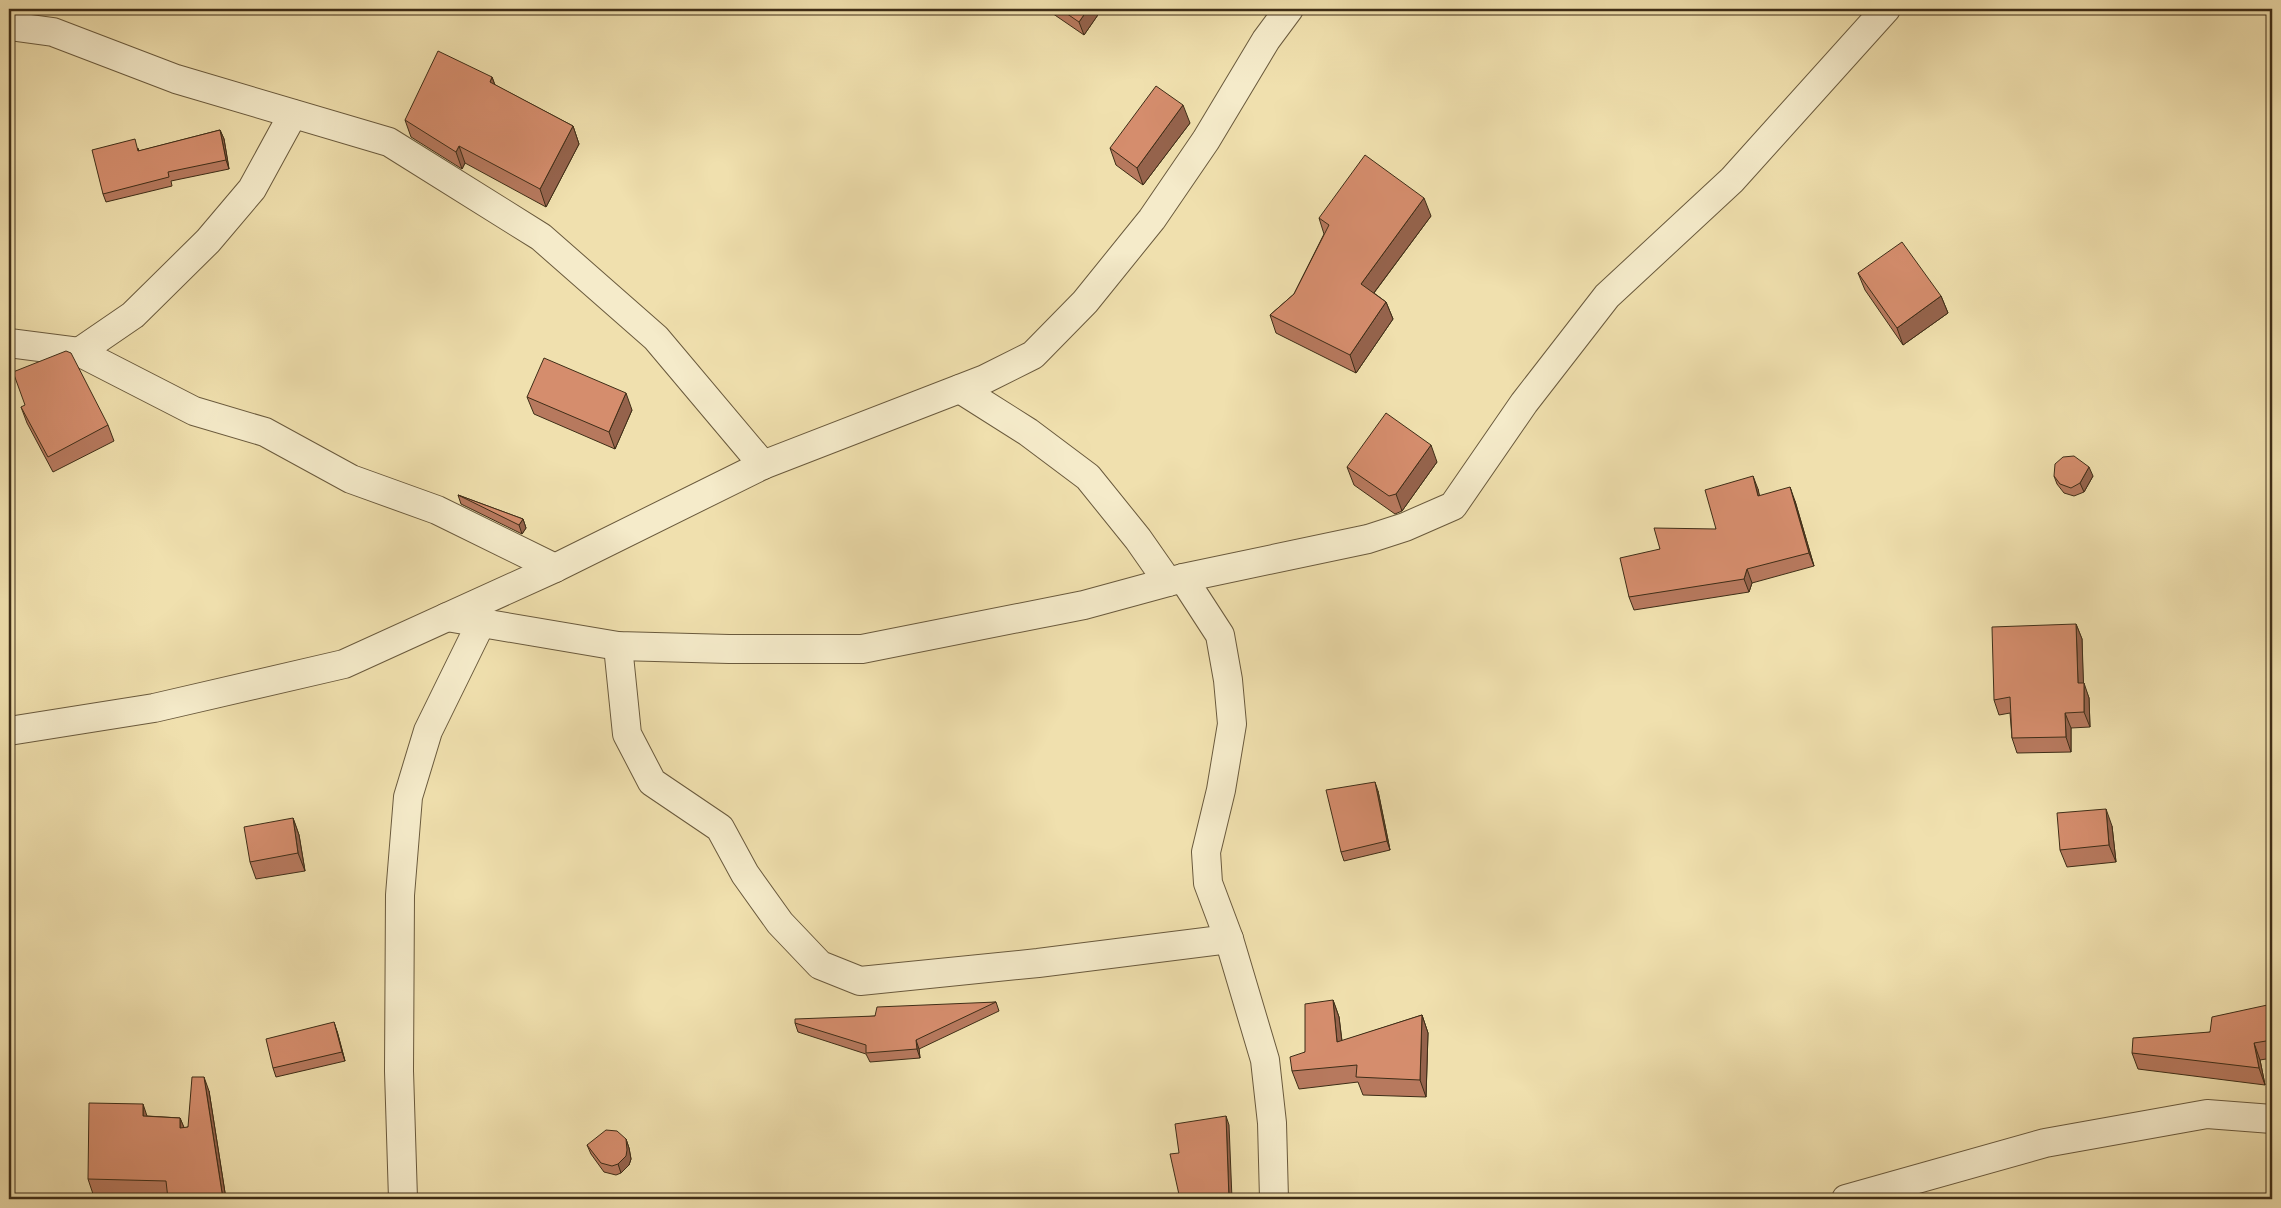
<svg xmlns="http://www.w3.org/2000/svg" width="2281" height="1208" font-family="'Sorts Mill Goudy',serif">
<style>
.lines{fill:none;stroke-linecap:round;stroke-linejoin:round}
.street-casing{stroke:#6a5a3d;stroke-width:30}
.street{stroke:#f5ebca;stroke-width:28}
.wall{fill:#b7795e;stroke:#3e2d17}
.shaded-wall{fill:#95634c;stroke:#3e2d17}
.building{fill:#d58d6d;stroke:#3e2d17}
</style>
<rect width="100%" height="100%" fill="#f0e0ae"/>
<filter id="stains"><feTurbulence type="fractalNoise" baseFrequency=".004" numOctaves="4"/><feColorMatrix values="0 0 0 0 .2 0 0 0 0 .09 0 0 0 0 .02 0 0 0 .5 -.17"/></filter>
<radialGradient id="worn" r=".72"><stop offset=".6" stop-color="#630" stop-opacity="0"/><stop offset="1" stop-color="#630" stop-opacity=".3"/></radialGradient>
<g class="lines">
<g class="street-casing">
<g id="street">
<path d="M9 26 53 32 176 79 389 142 541 237 656 338 763 465"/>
<path d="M9 343 79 352 194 411 265 432 351 479 437 510 555 568"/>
<path d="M79 352 133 315 208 241 252 189 293 114"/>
<path d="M960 389 1028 432 1088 477 1138 539 1168 582"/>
<path d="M1183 578 1220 635 1228 680 1232 724 1221 790 1206 852 1208 883 1229 939 1265 1060 1272 1123 1274 1199"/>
<path d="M447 617 618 646 729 649H862L1084 605 1183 578 1368 539 1405 527 1453 506 1524 403 1607 296 1732 180 1886 9"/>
<path d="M618 646 627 734 652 782 720 828 745 874 780 923 820 965 860 981 1038 963 1229 939"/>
<path d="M9 731 154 708 344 664 555 568 763 465 985 379 1033 355 1085 302 1152 219 1206 140 1266 40 1289 9"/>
<path d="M403 1199 399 1071 400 895 408 797 428 731 481 623"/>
<path d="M1846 1199 2045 1143 2207 1114 2272 1119"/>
</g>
</g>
<use href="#street" class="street"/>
</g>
<g class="wall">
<path d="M604 9H617L615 14Z"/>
<path d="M1046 9H1102L1084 35Z"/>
<path d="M492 77 495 85 573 126 579 144 546 207 465 163 462 169 411 137 405 120Z"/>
<path d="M1190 123 1143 185 1116 165 1110 148Z"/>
<path d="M220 130 224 139 229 169 171 181 172 186 106 202 103 194 138 148 139 151Z"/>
<path d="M1431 216 1374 293 1386 302 1393 319 1356 373 1276 333 1270 315 1294 294 1324 234 1319 218Z"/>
<path d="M1858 273 1941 296 1948 313 1903 345 1865 290Z"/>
<path d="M527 397 632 410 615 449 534 414Z"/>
<path d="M21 407 108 425 114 441 53 472 27 423Z"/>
<path d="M1437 462 1402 511 1395 514 1354 485 1347 467Z"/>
<path d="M2054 476H2093L2084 492 2074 496 2064 493 2057 484Z"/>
<path d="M1758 489 1759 496 1795 501 1814 566 1752 583 1749 592 1634 610 1629 597 1660 549 1716 529Z"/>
<path d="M458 495 523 519 526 528 522 534 461 504Z"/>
<path d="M2076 624 2082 639 2083 683 2089 698 2090 727 2071 728V752L2017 753 2012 738 2010 713 1999 715 1994 700Z"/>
<path d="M1378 791 1390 850 1344 861 1341 852Z"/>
<path d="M293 818 299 835 305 871 256 879 250 862Z"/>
<path d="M2112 826 2116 862 2067 867 2060 850Z"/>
<path d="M1333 1000 1339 1017 1342 1041 1422 1015 1428 1033 1426 1097 1363 1095 1358 1082 1299 1089 1292 1071 1305 1052Z"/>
<path d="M996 1002 999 1011 919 1049 920 1058 870 1062 866 1054 798 1032 795 1023 875 1016Z"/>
<path d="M2272 1004V1058L2260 1060 2265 1085 2138 1069 2132 1053 2210 1032Z"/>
<path d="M337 1031 345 1061 276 1077 273 1068Z"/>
<path d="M209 1091 226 1199H168V1195L93 1194 88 1179 147 1116 180 1118 184 1128 188 1127Z"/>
<path d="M626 1139 629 1148 631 1159 629 1165 621 1173 616 1175 604 1172 591 1154 587 1145Z"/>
</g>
<g class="shaded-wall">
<path d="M613 9H617L615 14Z"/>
<path d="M1088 9H1102L1084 35 1079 22Z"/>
<path d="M492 77 498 94 490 82Z"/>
<path d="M1183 105 1190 123 1143 185 1137 168Z"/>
<path d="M573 126 579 144 546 207 540 189Z"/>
<path d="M220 130 224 139 229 169 226 160Z"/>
<path d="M459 146 465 163 462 169 456 152Z"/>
<path d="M1424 198 1431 216 1367 302 1361 284Z"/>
<path d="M1941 296 1948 313 1903 345 1897 328Z"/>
<path d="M1386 302 1393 319 1356 373 1350 355Z"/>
<path d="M626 393 632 410 615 449 609 432Z"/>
<path d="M1431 445 1437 462 1402 511 1396 494Z"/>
<path d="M2089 467 2093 476 2084 492 2080 483Z"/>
<path d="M1753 476 1758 489 1763 510 1758 496Z"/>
<path d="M1790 487 1795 501 1814 566 1809 553Z"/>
<path d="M523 519 526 528 522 534 519 525Z"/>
<path d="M1747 569 1752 583 1749 592 1744 579Z"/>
<path d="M2076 624 2082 639 2084 698 2078 683Z"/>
<path d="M2084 683 2089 698 2090 727 2084 712Z"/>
<path d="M2065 713 2071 728V752L2066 737Z"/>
<path d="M1375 782 1378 791 1390 850 1387 841Z"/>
<path d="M2106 809 2112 826 2116 862 2109 845Z"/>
<path d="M293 818 299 835 305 871 298 853Z"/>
<path d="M1333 1000 1339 1017 1344 1059 1337 1042Z"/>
<path d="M1422 1015 1428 1033 1426 1097 1420 1080Z"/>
<path d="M334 1022 337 1031 345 1061 342 1052Z"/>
<path d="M916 1040 919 1049 920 1058 917 1049Z"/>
<path d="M2254 1043 2260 1060 2265 1085 2259 1068Z"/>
<path d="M204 1077 209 1091 226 1199H223Z"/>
<path d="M143 1104 148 1119 143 1116Z"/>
<path d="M1226 1116 1229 1125 1232 1199H1229Z"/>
<path d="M180 1118 186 1132 180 1128Z"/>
<path d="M626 1139 629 1148 631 1159 629 1165 621 1173 618 1164Z"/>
</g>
<g class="building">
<path d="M1060 9H1088L1079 22Z"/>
<path d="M438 51 492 77 490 82 573 126 540 189 459 146 456 152 405 120Z"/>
<path d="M1156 86 1183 105 1137 168 1110 148Z"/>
<path d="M220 130 226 160 168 172 169 177 103 194 92 150 135 139 138 151Z"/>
<path d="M1365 155 1424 198 1361 284 1386 302 1350 355 1270 315 1294 294 1329 225 1319 218Z"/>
<path d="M1902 242 1941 296 1897 328 1858 273Z"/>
<path d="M66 351 71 353 108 425 48 457 21 407 25 405 13 372Z"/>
<path d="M544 358 626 393 609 432 527 397Z"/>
<path d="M1386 413 1431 445 1396 494 1389 496 1347 467Z"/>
<path d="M2074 456 2089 467 2080 483 2071 488 2060 484 2054 476 2055 464 2063 457Z"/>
<path d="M1753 476 1758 496 1790 487 1809 553 1747 569 1744 579 1629 597 1620 558 1660 549 1654 528 1716 529 1705 490Z"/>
<path d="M458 495 523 519 519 525Z"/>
<path d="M2076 624 2078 683H2084V712L2065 713 2066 737 2012 738 2010 697 1994 700 1992 627Z"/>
<path d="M1375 782 1387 841 1341 852 1326 790Z"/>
<path d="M2106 809 2109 845 2060 850 2057 813Z"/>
<path d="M293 818 298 853 250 862 244 827Z"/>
<path d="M1333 1000 1337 1042 1422 1015 1420 1080 1356 1077 1357 1065 1292 1071 1290 1057 1305 1052V1004Z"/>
<path d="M996 1002 916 1040 917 1049 866 1053V1045L795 1023V1019L875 1016 877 1007Z"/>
<path d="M2272 1004V1040L2254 1043 2259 1068 2132 1053 2133 1038 2210 1032 2212 1017Z"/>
<path d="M334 1022 342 1052 273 1068 266 1039Z"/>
<path d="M192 1077H204L223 1199H168L166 1181 88 1179 89 1103 143 1104V1116L180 1118V1128L188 1127Z"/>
<path d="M1226 1116 1229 1199H1180L1170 1154 1179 1153 1175 1124Z"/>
<path d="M606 1130 617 1131 626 1139 627 1150 626 1156 618 1164 612 1166 601 1163 587 1145Z"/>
</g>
<rect width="2281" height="1208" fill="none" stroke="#f0e0ae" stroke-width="30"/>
<rect x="10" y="10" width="2261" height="1188" fill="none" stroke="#3e2d17" stroke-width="2.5"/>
<rect x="15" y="15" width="2251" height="1178" fill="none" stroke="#3e2d17"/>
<rect width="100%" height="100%" filter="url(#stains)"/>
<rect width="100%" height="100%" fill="url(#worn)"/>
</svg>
